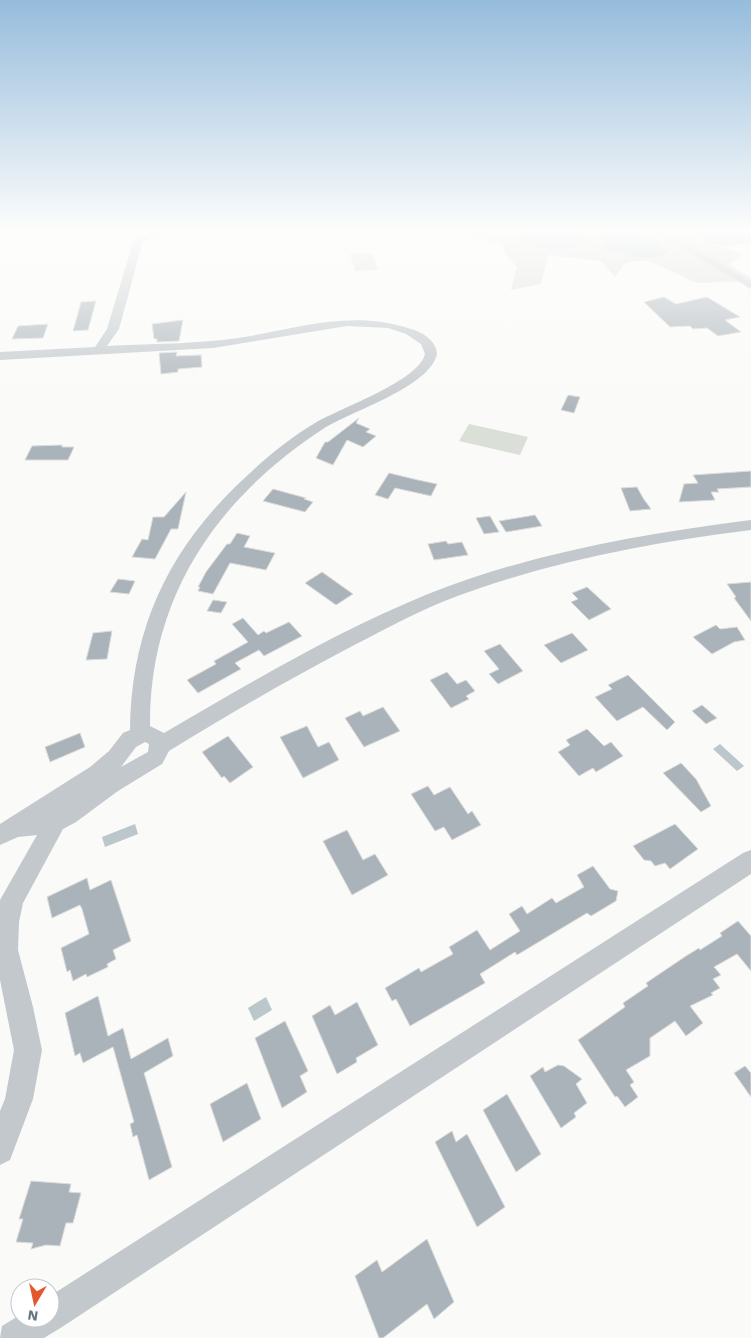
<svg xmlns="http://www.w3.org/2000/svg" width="751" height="1338" font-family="'Work Sans',sans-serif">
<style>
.green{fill:#dadfd7}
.water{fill:#bbc7cb}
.building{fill:#aab3b9;stroke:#dcdcda}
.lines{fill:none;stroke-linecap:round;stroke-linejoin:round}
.street{fill:#c3c8cc;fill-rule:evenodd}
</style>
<rect width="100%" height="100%" fill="#fafaf8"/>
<g class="green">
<path d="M455 231H507L522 242 569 250 587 231H599L605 249C621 254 655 263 668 252L654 239 641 231H689C693 235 697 239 701 241 717 249 726 244 742 255L729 265 751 278V283L748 281 697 283 649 261H633L624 264 615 277 601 261 548 255 541 284 511 290 517 267 505 254 502 245Z"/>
<path d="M372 253 378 270 355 271 350 254Z"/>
<path d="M469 424 528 437 520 455 459 441Z"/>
</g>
<g class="water">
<path d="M507 231H586L587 232 585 243C573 254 538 248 523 243 517 240 512 235 507 231Z"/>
<path d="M599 231C632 231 643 227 668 252 653 264 622 254 605 249Z"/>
<path d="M689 231H751V242C726 248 710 249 689 231Z"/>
<path d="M720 744 744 766 737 771 713 749Z"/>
<path d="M135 824 138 834 105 847 102 837Z"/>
<path d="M266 997 272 1010 254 1021 248 1008Z"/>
</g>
<g class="building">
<path d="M664 297 676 304 707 297 740 317 725 320 741 332 718 336 707 328 693 329 690 326 670 327 644 302Z"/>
<path d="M96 301 88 330 73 331 81 302Z"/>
<path d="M183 320 179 341 157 342V339H154L152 324Z"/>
<path d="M48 324 43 338 12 339 18 326Z"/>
<path d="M177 352 176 356 201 355 202 367 178 369V372L161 374 159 353Z"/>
<path d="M568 395 580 397 574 413 561 410Z"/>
<path d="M359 418 356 423 370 429 366 432 376 436 363 447 347 440 333 465 316 458 325 442H328Z"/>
<path d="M62 445V447H74L68 460H25L32 446Z"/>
<path d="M751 471V487L717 489 719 492H711L715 500 679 502 684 484 698 483 693 475Z"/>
<path d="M389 473 418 480 437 484 431 496 395 488 388 499 375 495Z"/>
<path d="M637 487 643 498 651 509 630 511 621 488Z"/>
<path d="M273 489 306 498 304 499 313 502 305 512 263 501Z"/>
<path d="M186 492 178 529H171L155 559 132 557 142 539 148 540 153 517H164Z"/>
<path d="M535 515 542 526 506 532 499 521Z"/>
<path d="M490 516 499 532 484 534 476 518Z"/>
<path d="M237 533 250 536 244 547 275 553 266 570 230 563 213 594 198 591 200 587H198L206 572 227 544H230Z"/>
<path d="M446 541 448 544 462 542 468 555 434 560 428 544Z"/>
<path d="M322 572 353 594 336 605 305 583Z"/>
<path d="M118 579 135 581 129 594 110 592Z"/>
<path d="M751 582V621L734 598 736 597 727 584Z"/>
<path d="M587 587 611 609 589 620 571 602 578 599 572 593Z"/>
<path d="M213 600 227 602 221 613 207 611Z"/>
<path d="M243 618 258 635 264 631 266 633 289 622 302 636 264 656 259 650 235 663 241 669 198 693 187 680 216 664 214 661 248 642 232 624Z"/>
<path d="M716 625 720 629 737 627 745 640 734 642 712 654 693 637Z"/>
<path d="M112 631 107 659 86 660 93 633Z"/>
<path d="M572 633 588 650 561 663 544 645Z"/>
<path d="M500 644 523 671 498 684 489 674 499 669 484 651Z"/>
<path d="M447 672 457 684 466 680 475 691 466 696 469 699 451 708 430 680Z"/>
<path d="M628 675 675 722 667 730 643 707 617 721 595 697 612 689 608 685Z"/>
<path d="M702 705 717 718 706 724 692 711Z"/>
<path d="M383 707 400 731 364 747 345 718 360 711 363 716Z"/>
<path d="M307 726 318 747 329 742 339 760 303 778 280 737Z"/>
<path d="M587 729 604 746 611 742 623 756 596 772 593 768 579 776 558 752 570 745 566 740Z"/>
<path d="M80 733 85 747 50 762 45 747Z"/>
<path d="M228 736 253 767 230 783 224 776 222 778 202 752Z"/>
<path d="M681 763 696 779 711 806 701 812 663 773Z"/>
<path d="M428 786 434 795 450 787 468 814 472 811 481 825 452 840 444 827 435 831 411 794Z"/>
<path d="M675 824 698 849 670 869 665 863 655 866 651 861 644 860 633 846Z"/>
<path d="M347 830 363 860 375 854 388 875 352 895 323 841Z"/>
<path d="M593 866 610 889 618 891 616 901 591 916 587 913 517 955 515 952 480 974 485 983 410 1026 396 999 392 1001 385 988 419 968 421 972 453 954 449 947 477 930 490 950 520 931 509 914 522 906 527 914 552 898 556 903 584 887 577 875Z"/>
<path d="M87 878 90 890 111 880 131 941 113 950 116 959 107 964 108 967 87 977 86 974 73 981 70 970 67 972 61 948 89 934 82 909 80 905 52 918 47 897Z"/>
<path d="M738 921 751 936V971L737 954 714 967 721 975 713 979 720 988 711 993 713 995 690 1006 703 1023 686 1036 675 1021 650 1038V1056L626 1070 634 1082 630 1085 638 1097 625 1107 617 1096 615 1097 578 1040 625 1007 623 1003 648 986 646 983 686 956 699 948 700 950 722 936 720 933Z"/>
<path d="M98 996 108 1036 123 1028 131 1059 168 1038 173 1056 144 1073 172 1167 149 1180 137 1135 133 1137 130 1124 134 1122 113 1047 83 1063 80 1053 75 1056 65 1013Z"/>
<path d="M357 1002 378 1045 356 1058 357 1062 337 1074 312 1016 330 1005 335 1015Z"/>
<path d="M285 1021 308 1071 300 1076 307 1092 282 1108 255 1038Z"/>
<path d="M558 1065 564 1066 582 1079 576 1084 587 1103 574 1113 576 1117 561 1128 530 1076 543 1067 545 1072Z"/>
<path d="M745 1066 751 1073V1097L734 1073Z"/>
<path d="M247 1083 261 1119 223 1142 210 1104Z"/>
<path d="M507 1094 541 1154 516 1172 483 1110Z"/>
<path d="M452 1131 456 1142 467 1134 505 1207 477 1227 435 1142Z"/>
<path d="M31 1181 71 1184 69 1192 81 1193 73 1223H66L60 1246 46 1245 31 1249 33 1243 16 1242 23 1219H19Z"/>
<path d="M427 1239 454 1302 434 1319 427 1304 383 1338H379L355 1276 377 1260 382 1272Z"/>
</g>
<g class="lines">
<g class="street">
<path d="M156 231 164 233 143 241 119 329 107 346C146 344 184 344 222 340 288 333 344 307 411 329 422 332 436 340 437 354 430 387 351 411 323 429 217 498 149 597 150 726L164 733C248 684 339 630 428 594 531 553 642 534 751 520V530C646 543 541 563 442 602 408 616 376 634 343 651 284 682 226 716 169 751L162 764 118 791 76 822 63 829 23 903 19 922 18 950 33 1007 42 1050 33 1099 10 1160 0 1165V1111L5 1099 14 1050 0 980V900L37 835 18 837 0 845V824L90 767 109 751 123 733 130 730C131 632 166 555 235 487 260 463 286 440 315 423 340 408 419 381 425 354L421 344 406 334 388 328 347 326 213 348 0 360V352L95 347 107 329 134 239ZM145 742 149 744 148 752 121 767 136 747Z"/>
<path d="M654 231H665L751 282V289Z"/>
<path d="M751 850V874L62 1327 44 1338H0L2 1326 20 1315V1318H50V1296L743 853Z"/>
</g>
</g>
<linearGradient id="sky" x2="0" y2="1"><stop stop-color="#96bcdc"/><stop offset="0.55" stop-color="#fdfdfc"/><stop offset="1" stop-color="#fdfdfc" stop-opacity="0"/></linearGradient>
<rect width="751" height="419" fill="url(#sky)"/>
<g transform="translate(35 1303) rotate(189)"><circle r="24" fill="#ffffff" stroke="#c1c8cd"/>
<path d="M0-4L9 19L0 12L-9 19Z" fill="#e4572e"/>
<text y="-8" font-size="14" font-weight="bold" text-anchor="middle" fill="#657683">N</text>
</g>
</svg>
